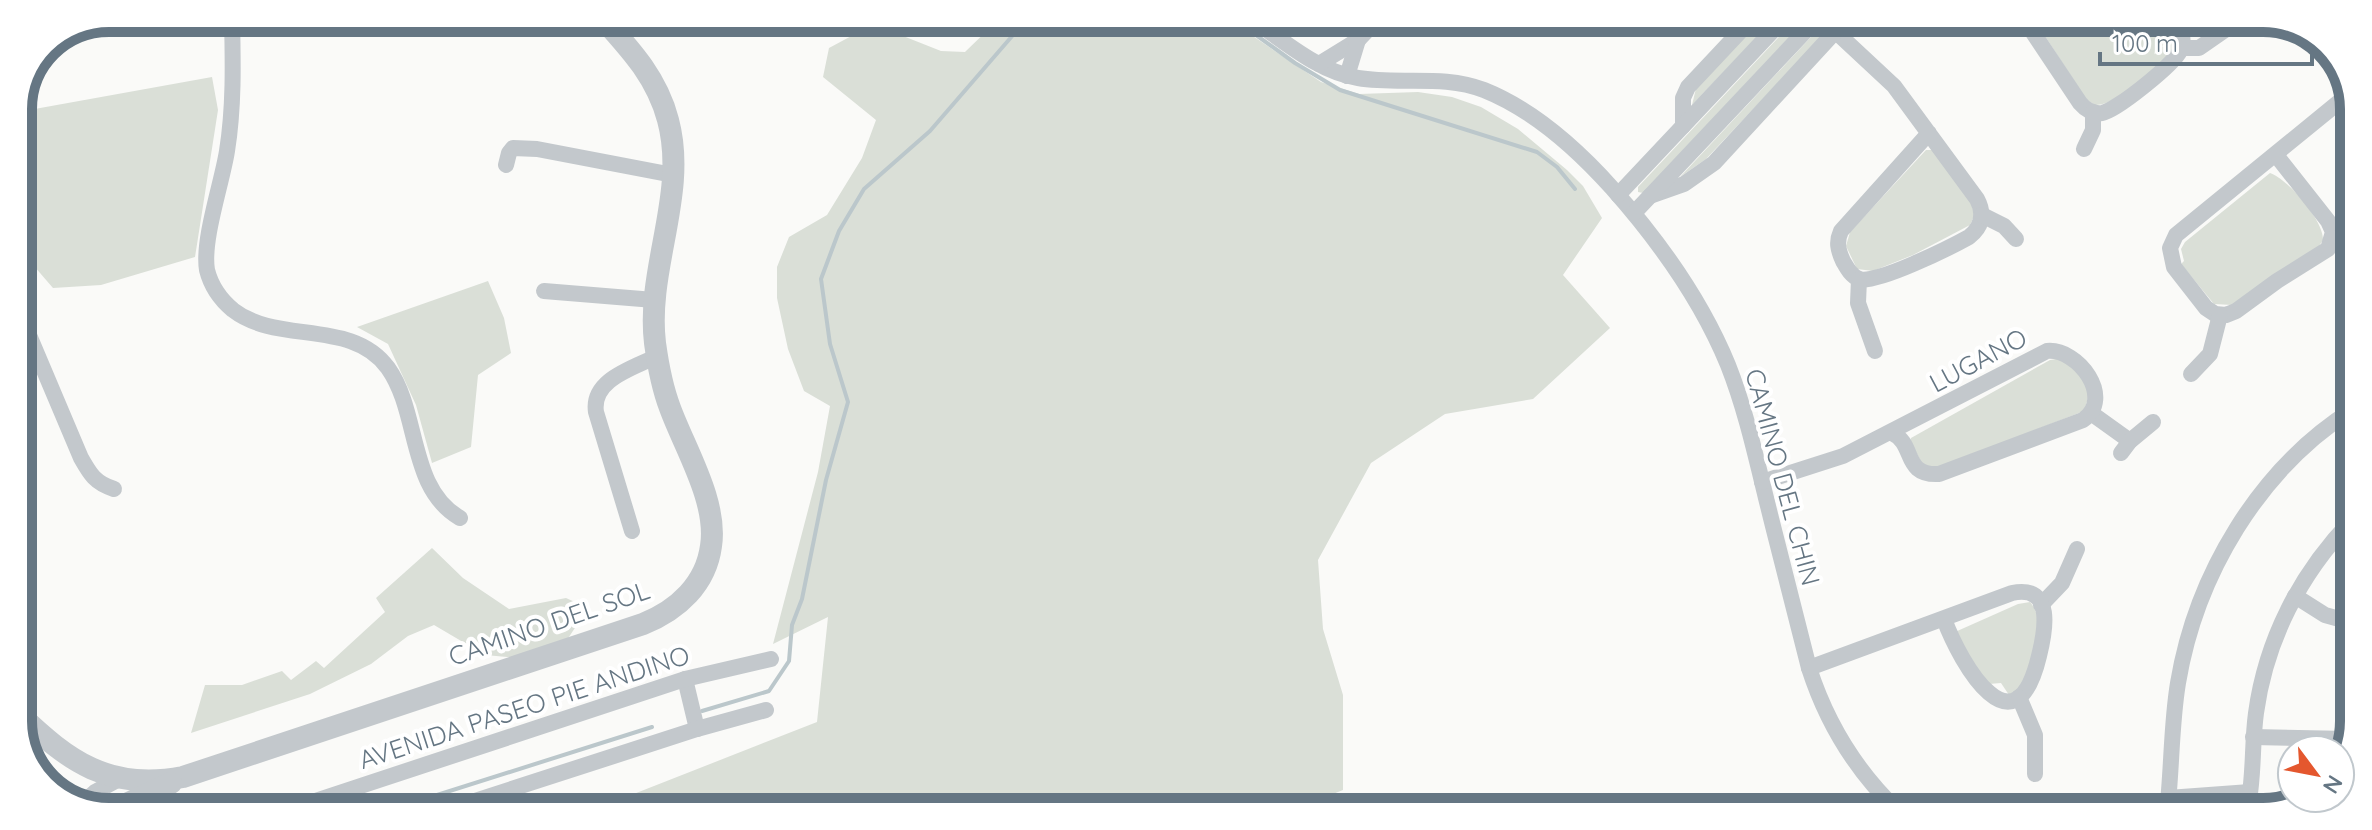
<svg xmlns="http://www.w3.org/2000/svg" width="2372" height="830" font-family="Quicksand,sans-serif">
<style>
.green{fill:#dadfd7}
.lines{fill:none;stroke-linecap:round;stroke-linejoin:round}
.stream{stroke:#bbc7cb;stroke-width:4}
.minor{stroke:#c3c8cc;stroke-width:16}
.tertiary{stroke:#c3c8cc;stroke-width:22}
.labels{text-anchor:middle;dominant-baseline:central;stroke-width:8;stroke-linejoin:round;paint-order:stroke}
.street-label{font-size:26px;fill:#657683;stroke:#fff}
.rim{fill:none;stroke:#657683;stroke-width:10}
</style>
<rect width="100%" height="100%" fill="#fafaf8"/>
<g class="green">
<path d="M998 20H1229L1321 82 1359 94 1418 92 1452 97 1481 107 1518 129 1567 170 1583 186 1602 218 1563 275 1610 328 1533 399 1445 414 1371 463 1318 560 1323 629 1343 695V790L1293 810 598 808 817 722 828 617 773 644 818 472 830 406 804 391 788 349 777 298V267L789 237 827 215 862 158 876 120 823 77 829 48 857 33 898 34 941 51 965 52Z"/>
<path d="M1755 22H1771L1692 105 1697 84Z"/>
<path d="M1793 22H1804L1643 193 1638 192V187Z"/>
<path d="M1825 22H1835L1706 159 1680 177Z"/>
<path d="M2042 22H2168L2175 33 2177 45C2162 63 2118 106 2095 105L2086 99 2041 30Z"/>
<path d="M212 77 218 110 195 257 101 285 53 288 34 266 18 260V112Z"/>
<path d="M1926 150H1935L1969 198 1975 214 1970 225 1913 255 1873 271 1857 269 1846 246 1850 232Z"/>
<path d="M2270 173C2288 179 2324 221 2323 240L2317 249 2232 305 2214 304 2181 264 2184 261 2181 249 2185 242Z"/>
<path d="M488 281 504 318 511 353 478 375 471 447 432 463 416 405 388 344 357 327Z"/>
<path d="M2062 358 2070 360 2090 392 2084 411 1937 468 1924 467 1910 441 1911 438 2050 360Z"/>
<path d="M432 548 463 578 509 609 566 598 588 608 565 643 520 658 485 655 434 625 408 636 371 664 310 694 191 733 205 685H242L282 671 291 680 316 661 324 668 385 612 376 598Z"/>
<path d="M2030 602C2049 623 2029 662 2023 686L2009 695 2001 683 1989 684 1972 665 1955 632 2018 604Z"/>
</g>
<g class="lines">
<g class="stream">
<path d="M1235 20 1295 63 1340 90 1537 152 1557 167 1575 189"/>
<path d="M702 711 769 691 789 661 792 625 802 599 826 480 848 402 830 344 821 279 839 231 864 189 930 131 1026 20"/>
<path d="M396 808 652 727"/>
</g>
<g class="minor">
<path d="M232 18C233 63 234 107 227 151 222 183 202 240 207 270 211 286 221 300 233 310 278 345 352 318 388 368 420 413 408 488 460 518"/>
<path d="M1253 20C1285 42 1319 72 1358 78 1400 85 1443 74 1484 90 1534 110 1577 149 1612 188 1659 241 1701 299 1728 365 1745 408 1755 453 1766 498 1780 555 1795 612 1809 668 1827 724 1855 770 1898 811"/>
<path d="M2026 22 2080 103C2086 110 2093 114 2102 113 2116 111 2174 64 2180 51 2185 41 2182 31 2175 22"/>
<path d="M1835 31 1894 86 1977 199C1985 214 1982 227 1969 237 1951 247 1875 285 1859 279 1851 276 1847 268 1843 261 1838 250 1836 242 1841 231L1929 133"/>
<path d="M2182 48H2199L2235 23"/>
<path d="M1319 64 1358 40 1376 21"/>
<path d="M1347 76 1358 40"/>
<path d="M1683 126V98L1688 87 1749 22"/>
<path d="M2084 149 2093 130V112"/>
<path d="M2276 155 2328 221 2333 232 2328 249 2277 281 2236 311 2226 315 2215 314 2206 308 2174 267 2170 248 2176 235 2350 93"/>
<path d="M506 165 509 153 513 148 537 149 673 175"/>
<path d="M1618 195 1781 22"/>
<path d="M1650 196 1684 184 1714 163 1844 22"/>
<path d="M1634 213 1814 22"/>
<path d="M1982 215 2004 226 2016 239"/>
<path d="M2333 238 2353 244"/>
<path d="M1859 279 1858 303 1875 351"/>
<path d="M544 291 654 300"/>
<path d="M18 309 81 458C90 474 95 483 114 489"/>
<path d="M2191 374 2210 354 2220 315"/>
<path d="M2091 413 2130 441"/>
<path d="M2121 453 2130 441 2153 422"/>
<path d="M1762 482 1843 456 2047 351C2078 348 2115 398 2083 420L1939 474C1902 476 1916 444 1892 433"/>
<path d="M18 525 24 524"/>
<path d="M632 531 596 412C591 379 634 368 657 356"/>
<path d="M2295 596 2325 615 2350 622"/>
<path d="M2041 605 2062 583 2077 549"/>
<path d="M1809 668 2012 593C2055 584 2045 632 2039 656 2015 757 1961 665 1944 619"/>
<path d="M685 679 697 729"/>
<path d="M2019 697 2035 735V774"/>
<path d="M2253 737 2349 739"/>
<path d="M2168 798 2250 792"/>
<path d="M79 807 95 792 121 778"/>
<path d="M294 808 685 679 771 659"/>
<path d="M453 808 697 729 766 710"/>
<path d="M2167 812C2172 769 2171 725 2178 683 2196 575 2259 469 2352 410"/>
<path d="M2252 812 2249 800C2254 771 2252 742 2256 713 2266 640 2300 574 2351 521"/>
</g>
<g class="tertiary">
<path d="M18 713C69 762 109 791 183 777L643 624C678 610 706 584 711 546 718 502 685 449 670 408 662 387 658 365 655 343 646 268 688 194 668 120 657 78 631 50 603 19"/>
<path d="M33 767 44 782"/>
<path d="M78 806 82 807"/>
<path d="M120 807 171 783"/>
</g>
</g>
<g class="labels">
<g class="street-label">
<text transform="translate(1978 360) rotate(-28)">LUGANO</text>
<text transform="translate(1783 477) rotate(75)">CAMINO DEL CHIN</text>
<text transform="translate(549 623) rotate(-19)">CAMINO DEL SOL</text>
<text transform="translate(524 707) rotate(-18)">AVENIDA PASEO PIE ANDINO</text>
</g>
</g>
<path d="M0 0H2372V830H0ZM109 32H2263A77 77 0 0 1 2340 109V721A77 77 0 0 1 2263 798H109A77 77 0 0 1 32 721V109A77 77 0 0 1 109 32Z" fill="#fff" fill-rule="evenodd"/>
<path class="rim" d="M109 32H2263A77 77 0 0 1 2340 109V721A77 77 0 0 1 2263 798H109A77 77 0 0 1 32 721V109A77 77 0 0 1 109 32Z"/>
<g transform="translate(2316 774) rotate(122)"><circle r="38" fill="#ffffff" stroke="#c1c8cd" stroke-width="2"/>
<path d="M0-6L14 30L0 20L-14 30Z" fill="#e4572e"/>
<text y="-12" font-size="22" font-weight="bold" text-anchor="middle" fill="#657683">N</text>
</g>
<path d="M2100 52v12h212v-12" fill="none" stroke="#657683" stroke-width="4"/>
<text x="2112" y="52" font-size="24" fill="#657683" stroke="#ffffff" stroke-width="6" paint-order="stroke">100 m</text>
</svg>
